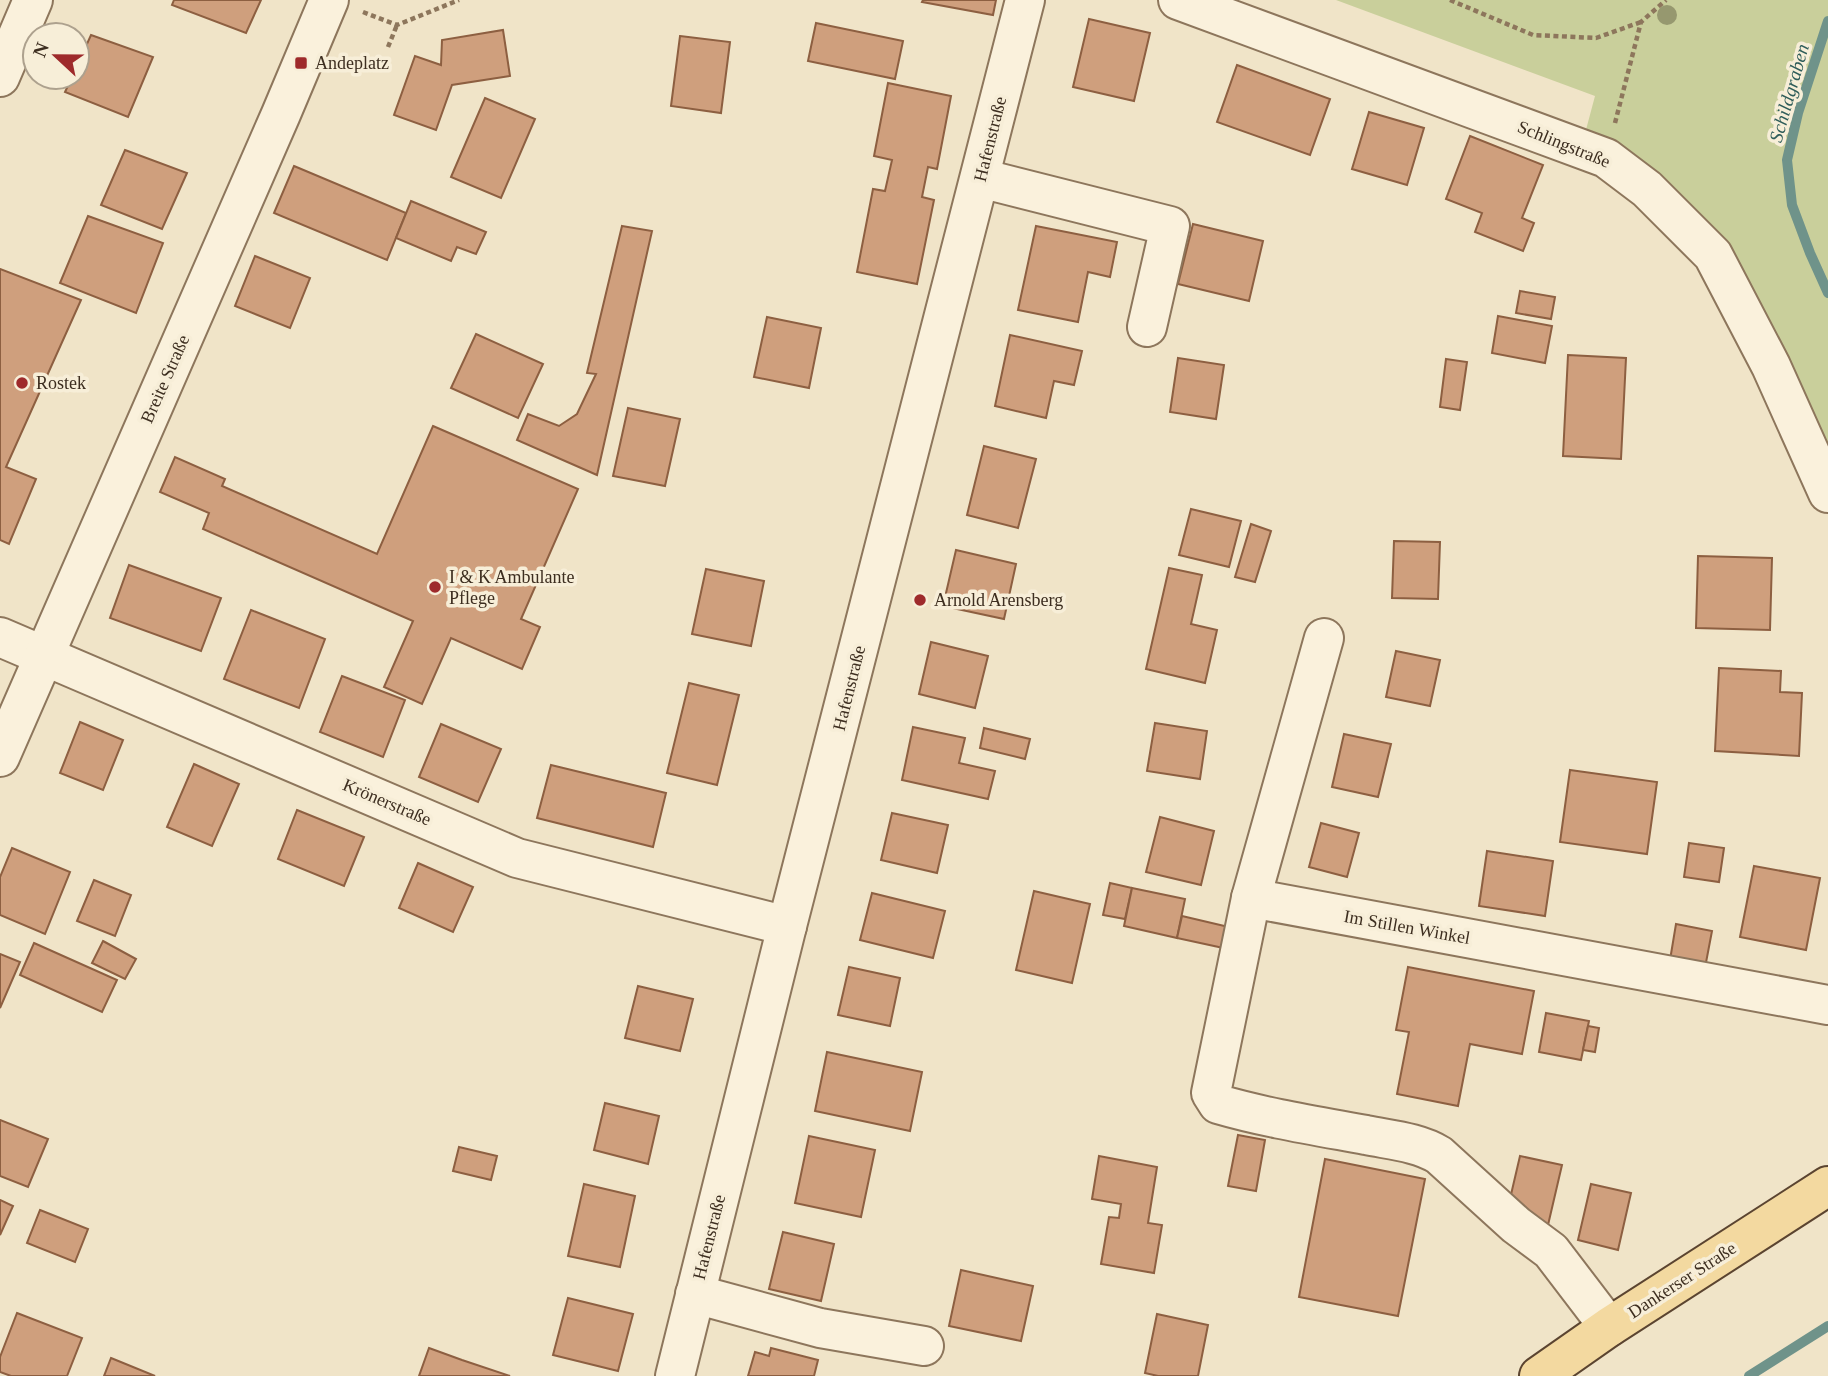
<svg xmlns="http://www.w3.org/2000/svg" width="1828" height="1376" font-family="Georgia,serif">
<style>
.green{fill:#c9cf9b}
.lines{fill:none;stroke-linecap:round;stroke-linejoin:round}
.stream{stroke:#6f938a;stroke-width:10}
.building{fill:#cf9f7d;stroke:#8d5f41;stroke-width:2}
.minor-casing{stroke:#8d765c;stroke-width:42}
.major-casing{stroke:#5b4430;stroke-width:42}
.path{stroke:#8d765c;stroke-width:4.5;stroke-dasharray:5 3.5;stroke-linecap:butt}
.minor{stroke:#faf1dc;stroke-width:38}
.major{stroke:#f3d9a0;stroke-width:38}
.tree{fill:#96986f}
.poi-dot{fill:#9e2a2b;stroke:#f7eed8;stroke-width:2.5}
.labels{text-anchor:middle;dominant-baseline:central;stroke-width:7;stroke-linejoin:round;paint-order:stroke}
.poi-label{font-size:18px;fill:#3d2e20;stroke:#f7eed8;text-anchor:start}
.street-label{font-size:18px;fill:#3d2e20;stroke:#f7eed8}
.water-label{font-size:19px;font-style:italic;fill:#2f5d5a;stroke:#f7eed8}
</style>
<rect width="100%" height="100%" fill="#f0e4c8"/>
<path class="green" d="M1336 0H1828V458L1782 359 1583 141 1595 96Z"/>
<g class="lines">
<g class="stream">
<path d="M1828 21 1798 113 1787 160 1792 205 1810 253 1828 293"/>
<path d="M1749 1376 1828 1326"/>
</g>
</g>
<g class="building">
<path d="M174 0H261L246 33 172 5Z"/>
<path d="M923 0H996L993 15 922 2Z"/>
<path d="M1089 19 1150 33 1134 101 1073 87Z"/>
<path d="M816 23 903 41 895 79 808 61Z"/>
<path d="M503 30 510 76 452 85 436 130 394 115 415 56 441 65 442 40Z"/>
<path d="M91 35 153 57 128 117 65 92 72 77H77V66Z"/>
<path d="M680 36 730 42 721 113 671 106Z"/>
<path d="M1237 65 1330 99 1310 155 1217 122Z"/>
<path d="M888 83 951 96 937 169 928 167 922 197 934 200 917 284 857 272 873 189 885 191 892 160 874 156Z"/>
<path d="M485 98 535 119 501 198 451 177Z"/>
<path d="M1369 112 1424 128 1407 185 1352 169Z"/>
<path d="M1470 136 1543 165 1522 218 1534 223 1523 251 1475 232 1482 213 1446 199Z"/>
<path d="M125 150 187 173 162 229 101 205Z"/>
<path d="M294 166 406 213 387 260 274 213Z"/>
<path d="M411 201 486 232 476 254 457 247 451 261 396 238Z"/>
<path d="M88 216 163 243 136 313 60 283Z"/>
<path d="M1193 224 1263 241 1249 301 1178 284Z"/>
<path d="M622 226 652 231 597 475 517 440 528 414 559 426 577 414 596 374 587 373Z"/>
<path d="M1036 226 1117 242 1110 277 1088 272 1078 322 1018 310Z"/>
<path d="M255 256 310 278 290 328 235 306Z"/>
<path d="M0 269 81 300 6 467 36 479 9 544 0 540Z"/>
<path d="M1520 291 1555 297 1551 319 1516 313Z"/>
<path d="M1498 316 1552 326 1545 363 1492 353Z"/>
<path d="M767 317 821 328 809 388 754 377Z"/>
<path d="M476 334 543 364 518 418 451 388Z"/>
<path d="M1010 335 1082 351 1074 385 1054 381 1046 418 995 406Z"/>
<path d="M1568 355 1626 358 1621 459 1563 456Z"/>
<path d="M1178 358 1224 365 1216 419 1170 412Z"/>
<path d="M1446 359 1467 362 1460 410 1440 407Z"/>
<path d="M628 408 680 419 665 486 613 476Z"/>
<path d="M433 426 578 489 521 619 540 627 522 669 451 638 422 704 384 687 413 621 203 529 209 513 160 492 175 457 225 479 222 486 377 554Z"/>
<path d="M984 446 1036 459 1018 528 967 515Z"/>
<path d="M1191 509 1241 521 1229 567 1179 555Z"/>
<path d="M1251 524 1271 531 1255 582 1235 577Z"/>
<path d="M1394 541 1440 542 1438 599 1392 598Z"/>
<path d="M956 550 1016 564 1004 619 943 606Z"/>
<path d="M1698 556 1772 558 1770 630 1696 628Z"/>
<path d="M129 565 221 598 201 651 110 618Z"/>
<path d="M1169 568 1202 575 1191 624 1217 630 1205 683 1146 669Z"/>
<path d="M706 569 764 581 751 646 692 634Z"/>
<path d="M251 610 325 639 299 708 224 679Z"/>
<path d="M931 642 988 656 975 708 919 694Z"/>
<path d="M1396 651 1440 660 1430 706 1386 697Z"/>
<path d="M1719 668 1781 671 1780 692 1802 693 1799 756 1715 751Z"/>
<path d="M342 676 405 700 383 757 320 732Z"/>
<path d="M689 683 739 695 717 785 667 773Z"/>
<path d="M80 722 123 740 103 790 60 773Z"/>
<path d="M1155 723 1207 731 1200 779 1147 771Z"/>
<path d="M441 724 501 749 478 802 419 777Z"/>
<path d="M913 727 965 738 959 763 995 771 988 799 902 780Z"/>
<path d="M984 728 1030 739 1025 759 980 748Z"/>
<path d="M1344 734 1391 744 1378 797 1332 787Z"/>
<path d="M194 764 239 784 212 846 167 827Z"/>
<path d="M551 765 666 793 653 847 537 818Z"/>
<path d="M1570 770 1657 782 1647 854 1560 842Z"/>
<path d="M297 810 364 837 344 886 278 859Z"/>
<path d="M892 813 948 825 937 873 881 860Z"/>
<path d="M1160 817 1214 831 1201 885 1146 872Z"/>
<path d="M1321 823 1359 833 1347 877 1309 867Z"/>
<path d="M1689 843 1724 848 1719 882 1684 877Z"/>
<path d="M12 848 70 872 45 934 0 915V877Z"/>
<path d="M1487 851 1553 861 1545 916 1479 906Z"/>
<path d="M418 863 473 887 453 932 399 908Z"/>
<path d="M1754 866 1820 878 1806 950 1740 937Z"/>
<path d="M94 880 131 895 115 936 77 921Z"/>
<path d="M1110 883 1132 888 1125 919 1103 915Z"/>
<path d="M1132 888 1185 899 1177 938 1124 926Z"/>
<path d="M1034 891 1090 904 1072 983 1016 970Z"/>
<path d="M872 893 945 911 933 958 860 940Z"/>
<path d="M1182 916 1233 928 1228 949 1177 938Z"/>
<path d="M1676 924 1712 931 1704 973 1669 966Z"/>
<path d="M103 941 136 959 125 979 92 963Z"/>
<path d="M34 943 117 980 102 1012 20 975Z"/>
<path d="M0 954 20 962 0 1008Z"/>
<path d="M849 967 900 978 890 1026 838 1015Z"/>
<path d="M1408 967 1534 991 1522 1054 1470 1044 1458 1106 1397 1094 1409 1032 1396 1030Z"/>
<path d="M638 986 693 999 680 1051 625 1038Z"/>
<path d="M1546 1013 1589 1021 1581 1060 1539 1052Z"/>
<path d="M1588 1026 1599 1028 1595 1052 1583 1050Z"/>
<path d="M827 1052 922 1072 910 1131 815 1111Z"/>
<path d="M605 1103 659 1116 648 1164 594 1150Z"/>
<path d="M0 1120 48 1139 28 1187 0 1176Z"/>
<path d="M1238 1135 1265 1140 1256 1191 1228 1186Z"/>
<path d="M809 1136 875 1150 861 1217 795 1203Z"/>
<path d="M459 1147 497 1156 491 1180 453 1171Z"/>
<path d="M1099 1156 1157 1167 1148 1223 1162 1225 1154 1273 1101 1264 1109 1217 1119 1218 1121 1204 1092 1199Z"/>
<path d="M1520 1156 1562 1165 1548 1225 1506 1216Z"/>
<path d="M1325 1159 1425 1179 1398 1316 1299 1297Z"/>
<path d="M584 1184 635 1196 620 1267 568 1256Z"/>
<path d="M1591 1184 1631 1193 1618 1250 1578 1240Z"/>
<path d="M0 1200 13 1206 0 1235Z"/>
<path d="M40 1210 88 1229 75 1262 27 1243Z"/>
<path d="M783 1232 834 1244 821 1301 769 1289Z"/>
<path d="M961 1270 1033 1286 1021 1341 949 1326Z"/>
<path d="M568 1298 633 1314 618 1371 553 1355Z"/>
<path d="M17 1313 82 1338 67 1376H11L0 1372V1357Z"/>
<path d="M1157 1314 1208 1325 1198 1376H1158L1145 1373Z"/>
<path d="M429 1348 462 1360 510 1376H419Z"/>
<path d="M771 1348 818 1360 814 1376H748L755 1352 769 1356Z"/>
<path d="M111 1358 155 1376H104Z"/>
</g>
<g class="lines">
<g class="minor-casing">
<g id="minor">
<path d="M1178 0 1606 158 1647 189 1713 255 1771 366 1828 493"/>
<path d="M0 77 33 0"/>
<path d="M980 178 1170 226 1147 327"/>
<path d="M0 637 517 858 787 926"/>
<path d="M1324 638 1251 898 1828 1005"/>
<path d="M0 757 281 114 329 0"/>
<path d="M1251 898 1211 1093 1218 1104C1266 1118 1317 1126 1366 1135 1390 1140 1418 1142 1439 1155L1516 1225 1551 1251 1609 1327"/>
<path d="M695 1294 820 1328 924 1346"/>
<path d="M675 1376 787 926 1025 0"/>
</g>
</g>
<g class="major-casing">
<path id="major" d="M1539 1376 1609 1327 1828 1186"/>
</g>
<g class="path">
<path d="M1450 0 1533 35 1596 38 1641 22"/>
<path d="M363 12 397 25 459 0"/>
<path d="M388 47 397 25"/>
<path d="M1615 123 1641 22 1666 0"/>
</g>
<use href="#minor" class="minor"/>
<use href="#major" class="major"/>
</g>
<circle class="tree" cx="1667" cy="15" r="10"/>
<g class="poi-dot">
<rect x="294" y="56" width="14" height="14" rx="3.5"/>
<circle cx="22" cy="383" r="7"/>
<circle cx="435" cy="587" r="7"/>
<circle cx="920" cy="600" r="7"/>
</g>
<g class="labels">
<g class="poi-label">
<text x="315" y="63">Andeplatz</text>
<text x="36" y="383">Rostek</text>
<text x="449" y="577">I &amp; K Ambulante<tspan x="449" dy="21">Pflege</tspan></text>
<text x="934" y="600">Arnold Arensberg</text>
</g>
<g class="street-label">
<text transform="translate(990 139) rotate(-76)">Hafenstraße</text>
<text transform="translate(1564 144) rotate(22)">Schlingstraße</text>
<text transform="translate(165 379) rotate(-66)">Breite Straße</text>
<text transform="translate(849 688) rotate(-76)">Hafenstraße</text>
<text transform="translate(387 802) rotate(23)">Krönerstraße</text>
<text transform="translate(1407 927) rotate(10)">Im Stillen Winkel</text>
<text transform="translate(709 1237) rotate(-76)">Hafenstraße</text>
<text transform="translate(1682 1280) rotate(-33)">Dankerser Straße</text>
</g>
<g class="water-label">
<text transform="translate(1789 93) rotate(-74)">Schildgraben</text>
</g>
</g>
<g transform="translate(56 56) rotate(292)"><circle r="33" fill="#f7eed8" stroke="#ada18e" stroke-width="2"/>
<path d="M0-5L12 26L0 18L-12 26Z" fill="#9e2a2b"/>
<text y="-10" font-size="19" font-weight="bold" text-anchor="middle" fill="#3d2e20">N</text>
</g>
</svg>
